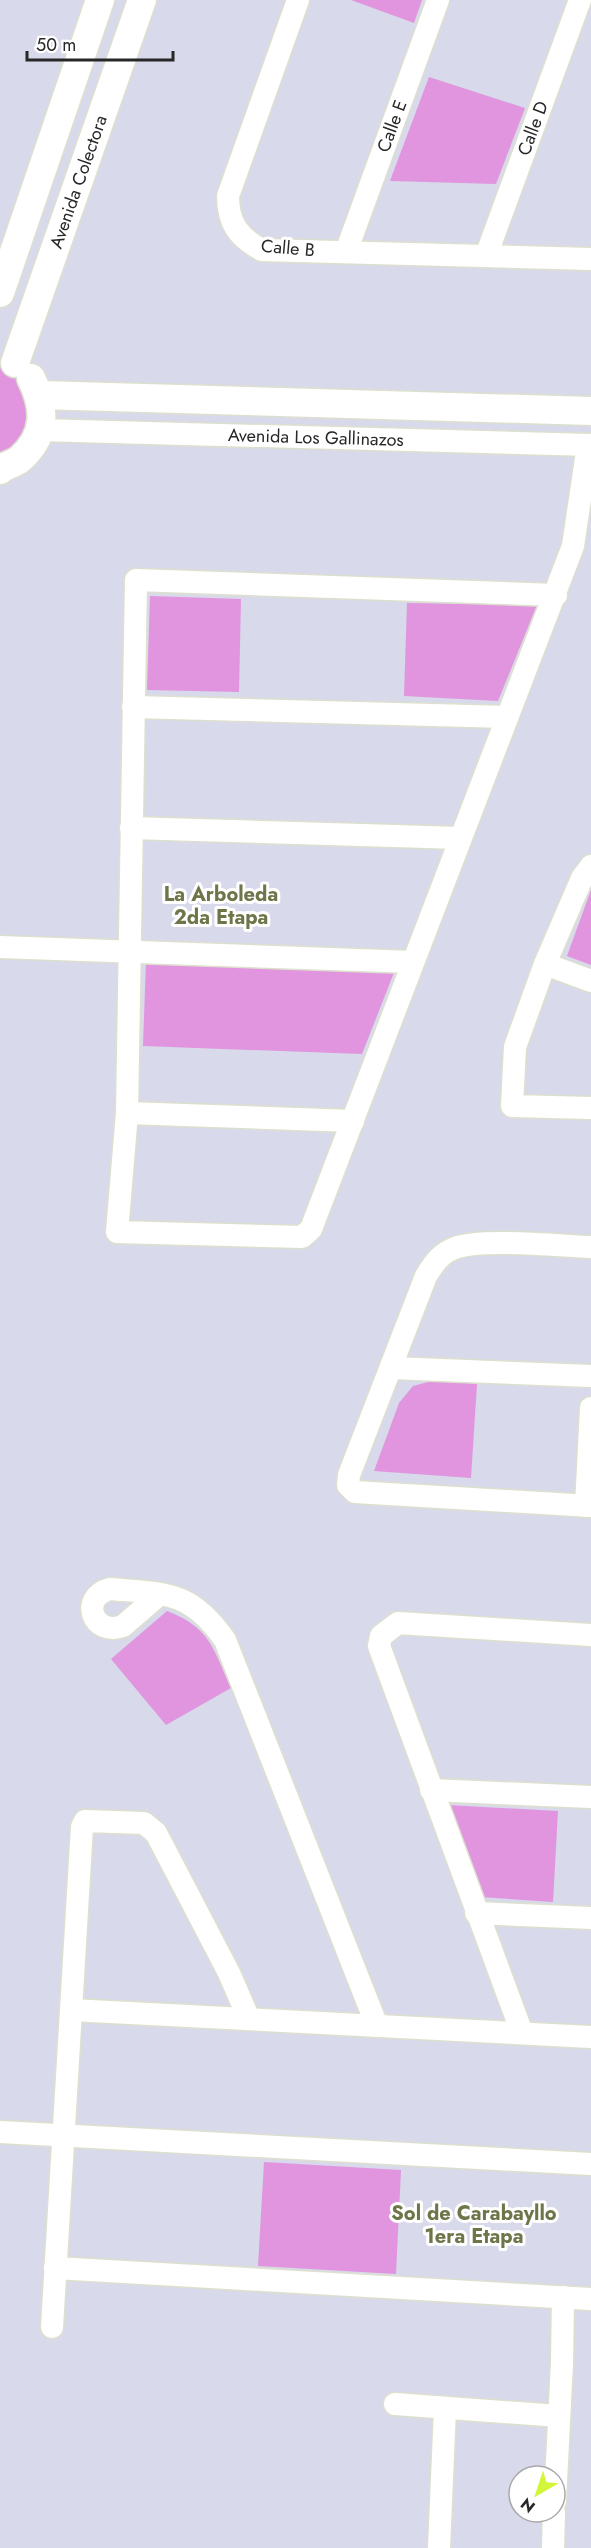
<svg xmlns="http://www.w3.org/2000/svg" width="591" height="2548" font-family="Jost,sans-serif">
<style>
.park{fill:#e095de}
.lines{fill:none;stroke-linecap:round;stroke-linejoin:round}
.minor-casing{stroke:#dde0ce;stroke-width:25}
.tertiary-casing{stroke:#dde0ce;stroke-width:31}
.minor{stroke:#fff;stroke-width:22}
.tertiary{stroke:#fff;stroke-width:28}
.labels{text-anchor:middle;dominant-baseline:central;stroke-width:6;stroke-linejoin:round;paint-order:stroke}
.street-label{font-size:18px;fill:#272727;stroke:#fff}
.neighbourhood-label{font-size:20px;font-weight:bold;fill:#6e7649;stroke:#fff}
</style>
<rect width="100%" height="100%" fill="#d8d9ea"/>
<g class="park">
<path d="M351 0H422L414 23Z"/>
<path d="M429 77 525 108 496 184 390 181Z"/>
<path d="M0 365 9 368 30 391 27 437 0 458Z"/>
<path d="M150 596 241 599 239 692 147 690Z"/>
<path d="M407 603 537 605 498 701 404 696Z"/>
<path d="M591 890V965L567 956Z"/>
<path d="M146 961 395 970 362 1054 143 1046Z"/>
<path d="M436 1380 477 1384 471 1478 374 1471 399 1403 413 1386Z"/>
<path d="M167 1611C211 1628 213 1649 231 1688L166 1725 111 1659Z"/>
<path d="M447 1805 558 1811 553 1902 481 1897Z"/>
<path d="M264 2162 401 2170 396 2274 258 2266Z"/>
</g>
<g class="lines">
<g class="minor-casing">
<g id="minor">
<path d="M298 0 228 196C228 223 238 237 262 250L591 259"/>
<path id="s1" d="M346 252 438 0"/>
<path id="s2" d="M486 256 580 0"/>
<path id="s3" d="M40 430 591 445"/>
<path d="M556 595 136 580 127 1113 117 1232 302 1237 311 1229 573 546 588 445"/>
<path d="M133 707 507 717"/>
<path d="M131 828 460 838"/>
<path d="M591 866 582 878 545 964 515 1047 512 1106 591 1108"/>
<path d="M0 947 413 962"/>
<path d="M545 964 591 981"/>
<path d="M127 1113 353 1121"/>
<path d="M591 1247C560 1246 481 1238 455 1248 441 1253 434 1263 426 1276L349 1475 348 1485 355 1492 591 1506"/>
<path d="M392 1368 591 1376"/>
<path d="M586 1506 591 1408"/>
<path d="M160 1594 123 1626C92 1637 79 1597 110 1589 166 1594 190 1590 225 1640L377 2026"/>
<path d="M431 1790 591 1797"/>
<path d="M476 1913 591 1918"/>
<path d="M71 2010 591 2037"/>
<path d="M522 2033 379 1646 381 1636 398 1623 591 1635"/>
<path d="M0 2132 591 2164"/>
<path d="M55 2268 591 2299"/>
<path d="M52 2327 82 1827 85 1821 144 1823 156 1833 229 1973 249 2019"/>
<path d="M395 2404 559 2416"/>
<path d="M555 2501 562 2363 563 2297"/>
<path d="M439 2548 445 2409"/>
<path d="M553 2548 554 2512"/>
</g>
</g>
<g class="tertiary-casing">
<g id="tertiary">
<path d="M0 293 100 0"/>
<path id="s4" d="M15 363 142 0"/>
<path d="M40 395 591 411"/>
<path d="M0 470C5 465 14 464 20 459 47 435 46 408 31 378"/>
</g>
</g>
<use href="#minor" class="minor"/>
<use href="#tertiary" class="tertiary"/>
</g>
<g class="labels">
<g class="street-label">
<text stroke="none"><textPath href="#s1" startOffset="134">Calle E</textPath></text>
<text stroke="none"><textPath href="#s2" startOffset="136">Calle D</textPath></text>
<text stroke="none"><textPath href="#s4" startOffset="192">Avenida Colectora</textPath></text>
<text transform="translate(288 248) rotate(5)">Calle B</text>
<text stroke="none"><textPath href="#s3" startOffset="276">Avenida Los Gallinazos</textPath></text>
</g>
<g class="neighbourhood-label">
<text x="221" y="894">La Arboleda<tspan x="221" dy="23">2da Etapa</tspan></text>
<text x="474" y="2213">Sol de Carabayllo<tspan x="474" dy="23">1era Etapa</tspan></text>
</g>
</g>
<g transform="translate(537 2494) rotate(219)"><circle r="28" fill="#ffffff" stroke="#a9a9a9" stroke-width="1.5"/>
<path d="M0-4.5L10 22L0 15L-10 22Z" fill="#d4f639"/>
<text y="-9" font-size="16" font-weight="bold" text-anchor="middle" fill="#272727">N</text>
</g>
<path d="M27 51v9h146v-9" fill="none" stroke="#272727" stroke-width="3"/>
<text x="36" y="51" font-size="18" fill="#272727" stroke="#ffffff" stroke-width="4.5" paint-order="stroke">50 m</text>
</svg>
